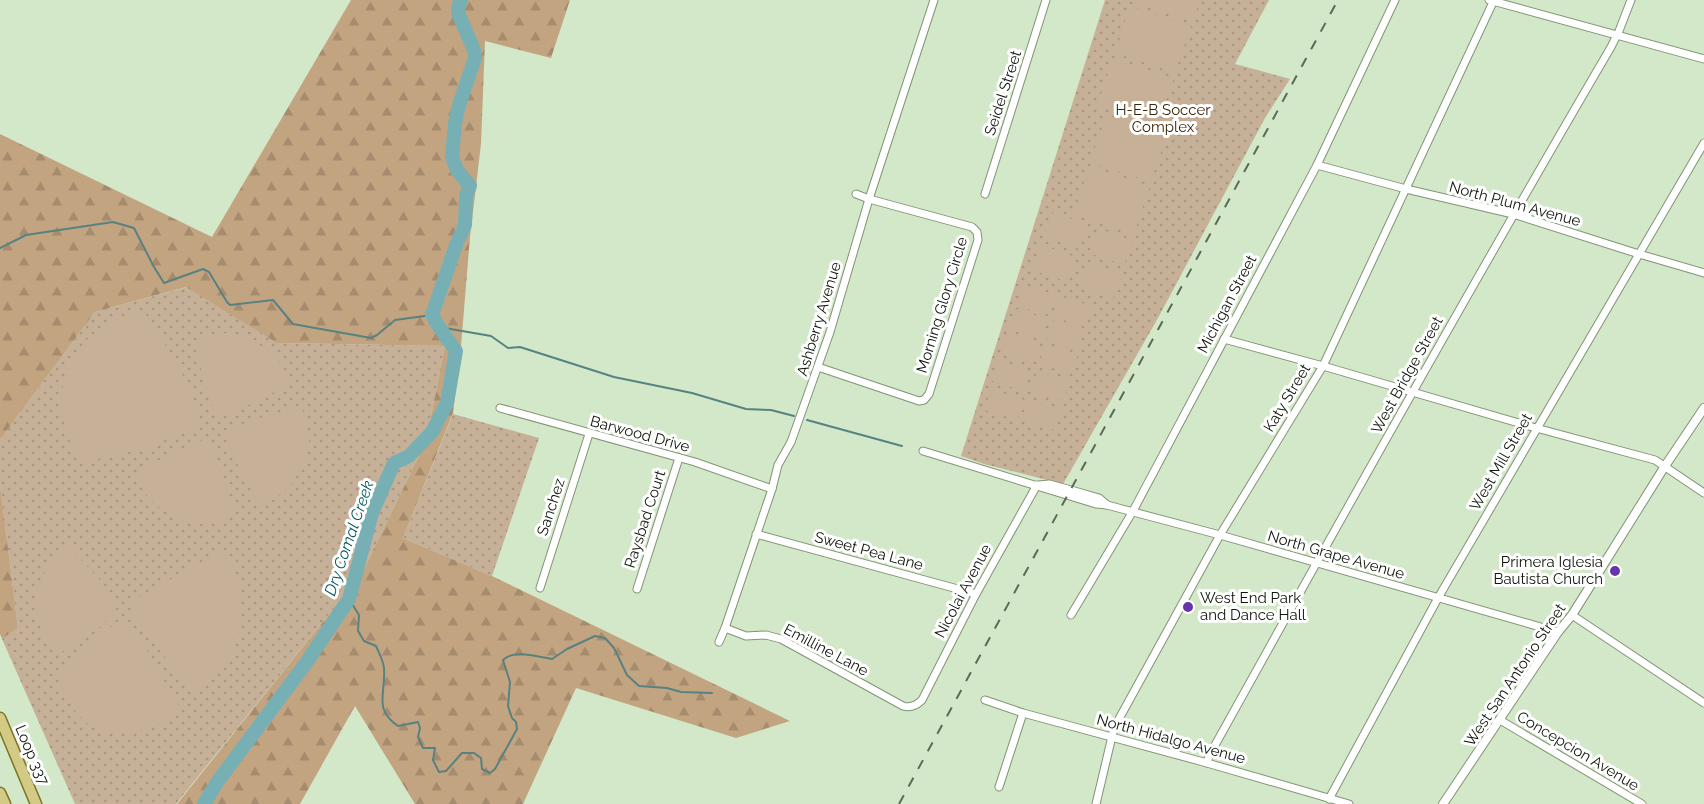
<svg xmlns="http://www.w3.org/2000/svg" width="1704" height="804" font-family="Raleway,sans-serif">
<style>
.green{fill:url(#green-dots)}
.forest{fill:url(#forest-firs)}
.pitch{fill:#c6b097}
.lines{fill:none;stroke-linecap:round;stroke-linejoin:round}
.stream{stroke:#588281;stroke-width:2}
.river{stroke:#77b0b4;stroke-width:14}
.minor-casing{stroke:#819476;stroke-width:9}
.tertiary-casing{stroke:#819476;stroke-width:10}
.primary-casing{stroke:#7b7426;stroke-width:13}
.minor{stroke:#fff;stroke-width:7}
.tertiary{stroke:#fff;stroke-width:8}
.primary{stroke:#d3ca85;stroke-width:10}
.rail{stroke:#5d6956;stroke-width:2;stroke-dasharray:10 10;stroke-linecap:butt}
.poi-dot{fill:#6734ac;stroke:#fff;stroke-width:2}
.labels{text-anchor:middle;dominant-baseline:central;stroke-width:6;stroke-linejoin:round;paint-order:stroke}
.street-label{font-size:15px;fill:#0f160b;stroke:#fff}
.park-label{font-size:15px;fill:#3b2507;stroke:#fff}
.poi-label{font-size:15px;fill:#0f160b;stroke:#fff;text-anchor:end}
.water-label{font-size:16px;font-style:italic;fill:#025a5e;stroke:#fff}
</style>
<defs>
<pattern id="green-dots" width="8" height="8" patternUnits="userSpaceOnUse" patternTransform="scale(1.5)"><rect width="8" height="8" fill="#c6b097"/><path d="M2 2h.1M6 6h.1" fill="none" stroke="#a99781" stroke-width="1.8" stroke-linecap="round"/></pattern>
<pattern id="forest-firs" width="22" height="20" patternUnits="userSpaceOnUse" patternTransform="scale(1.5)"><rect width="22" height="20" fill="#c3a481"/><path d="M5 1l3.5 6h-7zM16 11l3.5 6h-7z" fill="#a68c6e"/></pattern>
</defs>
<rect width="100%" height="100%" fill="#d3e8c8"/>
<g class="green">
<path d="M1105 0H1269L1235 64 1290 79 1265 118 1158 318 1063 484 984 464 961 456Z"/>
<path d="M187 287 278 343 445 346 426 441 362 573 176 804H75L2 639 18 628 0 484V440L95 312Z"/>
<path d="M453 414 539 438 492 576 403 538Z"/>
</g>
<g class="forest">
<path d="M351 0H570L551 58 485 41 481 144 470 237 461 346 453 413 403 538 492 576 790 721 736 738 576 688 523 804H415L355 706 300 804H177L362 573 426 441 445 346 277 343 186 287 95 312 0 440V134L212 237Z"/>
<path d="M0 484 18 628 2 639 0 634Z"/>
</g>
<g class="pitch">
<path d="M1133 0H1200L1193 21 1133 2Z"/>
<path d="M1130 6 1191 26 1175 73 1115 53Z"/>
<path d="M1113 58 1174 78 1158 125 1097 106Z"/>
<path d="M1106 115 1167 135 1151 182 1090 162Z"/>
<path d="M1089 166 1150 186 1134 234 1074 214Z"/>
<path d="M1053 212 1088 225 1079 249 1044 237Z"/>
<path d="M1098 228 1133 241 1124 265 1089 253Z"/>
<path d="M1041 245 1076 257 1068 282 1032 270Z"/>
<path d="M1087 262 1122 274 1113 299 1078 287Z"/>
<path d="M1023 285 1056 295 1049 315 1017 306Z"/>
<path d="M1060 296 1092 306 1086 327 1053 317Z"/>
<path d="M1016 309 1048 319 1042 339 1009 329Z"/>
<path d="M144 311 179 366 200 416 196 427 147 448 84 462C78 453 71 444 67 434 53 395 67 350 101 328 114 319 130 316 144 311Z"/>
<path d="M1052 320 1085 330 1078 351 1046 341Z"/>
<path d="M228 333C258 340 281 353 290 384L245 407 225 415 214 410 206 387 193 341 211 334Z"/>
<path d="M1007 333 1040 343 1033 363 1001 353Z"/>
<path d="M1045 344 1078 354 1071 374 1039 364Z"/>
<path d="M998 361 1031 371 1024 391 992 381Z"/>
<path d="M1037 371 1070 381 1063 401 1031 391Z"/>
<path d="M991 389 1023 399 1017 420 984 410Z"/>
<path d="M1028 400 1061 410 1055 430 1022 420Z"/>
<path d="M302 407C305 418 310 432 309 444 305 472 286 496 260 507L235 460 226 439 230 429 255 419Z"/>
<path d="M202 440 211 444 236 515C230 517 224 520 218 522 190 530 158 513 143 490 140 485 139 478 136 472L178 450Z"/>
<path d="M68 546 99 579 117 600 115 613 96 630 57 655C26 621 31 573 68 546Z"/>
<path d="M222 550C227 558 233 566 236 575 247 608 240 651 216 676 209 683 201 688 193 694L131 613V602Z"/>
<path d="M118 621 131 622 182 712C156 730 111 743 84 721 70 708 63 689 55 673Z"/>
</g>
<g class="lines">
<g class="stream">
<path d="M0 248 26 235 113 222 134 228 154 267 164 283 203 269 209 272 227 302 230 305 273 300 293 324 371 338 377 335 395 320 432 315"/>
<path d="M439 327 491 336 508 348 520 347 614 377 692 393 746 409 771 410 794 416"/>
<path d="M807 420 902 446"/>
<path d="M349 599 359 615 358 631 364 641 376 646C379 653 384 662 384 669 386 694 373 709 398 726L418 722 420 728 418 737 423 748H435L433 760 439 772 446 771 462 753H474L481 758 482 769 490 773 495 769 517 729 516 722 512 718 508 706 510 682 503 660C514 649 538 657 552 659L567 649 595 636 605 638 614 648 627 675 639 686 667 688 681 692 712 693"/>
</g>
<path class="river" d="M204 804 218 781 306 663 349 599 372 513 394 463 409 456 432 432 447 403 456 351 439 327 432 315 456 245 465 225 466 196 470 186 457 170 452 157 455 123 459 105 475 58 474 50 458 13V7L461 0"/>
<g class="minor-casing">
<g id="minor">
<path d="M1489 0 1704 59"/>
<path d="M1317 165 1406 189 1513 214 1639 254 1704 273"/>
<path d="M985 194 1046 0"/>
<path d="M1224 339 1323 366 1536 428 1655 460 1704 493"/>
<path d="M818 367 919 401 924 400 929 394 978 240 977 232 972 227 869 199 856 194"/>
<path d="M500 408 695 462 772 489"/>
<path d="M923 451 1096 504 1107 505 1220 535 1558 632"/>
<path d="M1039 485 1049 484 1071 490 1099 498 1107 505"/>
<path d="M756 534 976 594"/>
<path d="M540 588 589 434"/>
<path d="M637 589 679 458"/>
<path d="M1071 615 1133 511 1317 165 1395 0"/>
<path d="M1572 615 1704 703"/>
<path d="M725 628 746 636 766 635 781 639 903 706C910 708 917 705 922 700L976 594 1037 485"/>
<path d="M719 642 725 628 772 489 778 465 791 442 830 332 869 199 934 0"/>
<path d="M985 700 1023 713 1207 763 1349 804"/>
<path d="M1500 720 1642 804"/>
<path d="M1207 763 1209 756C1341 518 1474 281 1611 47L1619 31 1631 0"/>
<path d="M999 787 1023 713"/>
<path d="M1329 799 1438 598 1704 143"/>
<path d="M1096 804 1114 728 1220 535 1323 366 1494 0"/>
</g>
</g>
<g class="tertiary-casing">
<path id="tertiary" d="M1443 804 1558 632 1572 615 1665 466 1704 408"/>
</g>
<g class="primary-casing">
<g id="primary">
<path d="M0 718 36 804"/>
<path d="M0 793 5 804"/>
</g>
</g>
<use href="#minor" class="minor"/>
<use href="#tertiary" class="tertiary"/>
<use href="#primary" class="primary"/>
<path class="rail" d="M899 804 1338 0"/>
</g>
<g class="poi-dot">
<circle cx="1615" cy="571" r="6"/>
<circle cx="1188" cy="607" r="6"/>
</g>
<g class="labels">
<g class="street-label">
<text transform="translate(1003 93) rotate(-72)">Seidel Street</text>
<text transform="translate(1515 204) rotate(15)">North Plum Avenue</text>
<text transform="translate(1227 304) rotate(-62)">Michigan Street</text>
<text transform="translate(942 305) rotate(-73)">Morning Glory Circle</text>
<text transform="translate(819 319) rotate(-73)">Ashberry Avenue</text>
<text transform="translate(1407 375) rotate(-61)">West Bridge Street</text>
<text transform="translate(1287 398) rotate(-59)">Katy Street</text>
<text transform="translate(640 434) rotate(15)">Barwood Drive</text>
<text transform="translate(1501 462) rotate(-60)">West Mill Street</text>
<text transform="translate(551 507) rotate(-72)">Sanchez</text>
<text transform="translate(645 519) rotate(-72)">Raysbad Court</text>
<text transform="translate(869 551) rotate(15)">Sweet Pea Lane</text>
<text transform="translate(1336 555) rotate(16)">North Grape Avenue</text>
<text transform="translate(963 591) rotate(-62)">Nicolai Avenue</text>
<text transform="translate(826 650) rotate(28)">Emilline Lane</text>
<text transform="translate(1515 675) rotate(-56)">West San Antonio Street</text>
<text transform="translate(1171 739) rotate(15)">North Hidalgo Avenue</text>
<text transform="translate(1578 751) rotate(31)">Concepcion Avenue</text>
<text transform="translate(32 755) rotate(67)">Loop 337</text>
</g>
<g class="park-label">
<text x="1163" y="110">H-E-B Soccer<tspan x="1163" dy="17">Complex</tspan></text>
</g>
<g class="poi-label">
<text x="1603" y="562">Primera Iglesia<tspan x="1603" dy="17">Bautista Church</tspan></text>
<text x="1200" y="598" text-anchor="start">West End Park<tspan x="1200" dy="17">and Dance Hall</tspan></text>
</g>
<g class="water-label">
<text transform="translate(349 538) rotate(-71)">Dry Comal Creek</text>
</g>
</g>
</svg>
